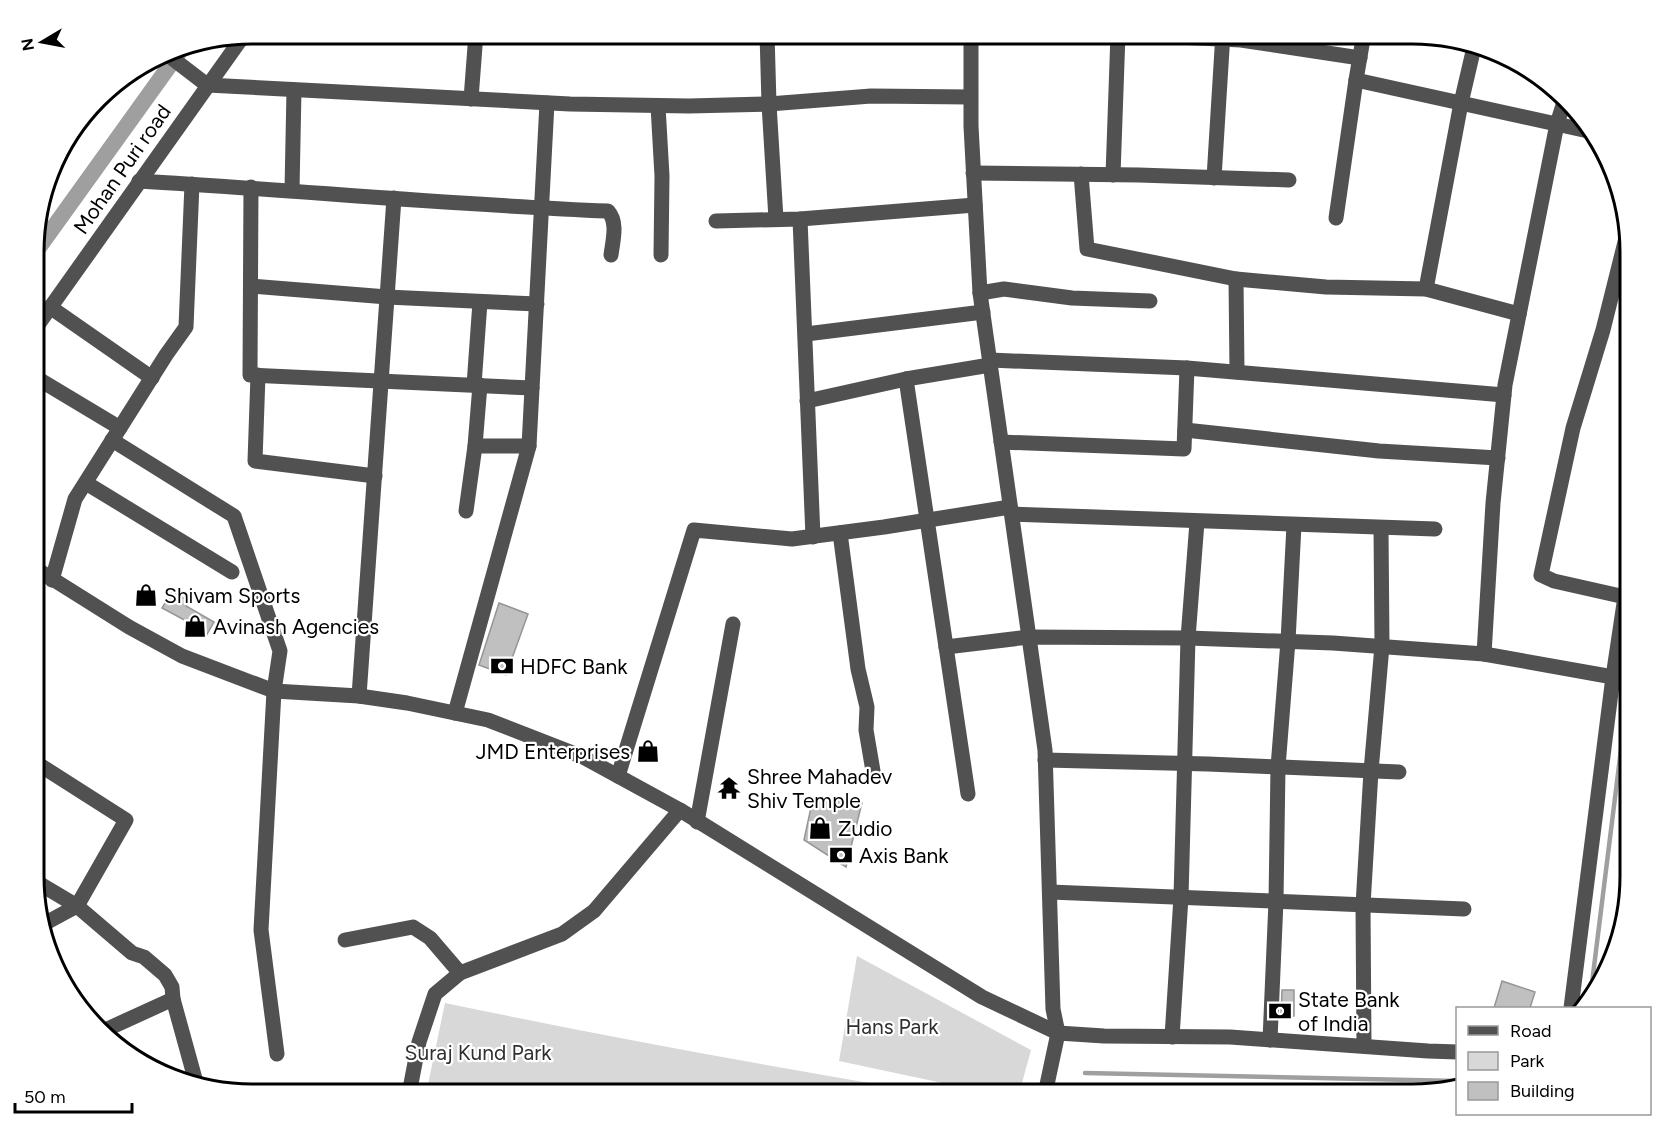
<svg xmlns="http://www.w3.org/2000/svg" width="1663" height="1127" font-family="Figtree,sans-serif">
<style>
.green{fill:#d8d8d8}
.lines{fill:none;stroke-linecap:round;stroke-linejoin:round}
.stream{stroke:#9f9f9f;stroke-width:4.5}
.canal{stroke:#9f9f9f;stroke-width:16}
.building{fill:#c0c0c0;stroke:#959595;stroke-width:1.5}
.minor{stroke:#515151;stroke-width:15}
.labels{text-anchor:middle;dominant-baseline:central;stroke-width:4.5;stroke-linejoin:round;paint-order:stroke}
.street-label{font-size:21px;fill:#000;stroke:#fff}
.poi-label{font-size:21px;fill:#000;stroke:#fff;text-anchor:start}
.park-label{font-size:21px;fill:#2f2f2f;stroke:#fff}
.rim{fill:none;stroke:#000;stroke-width:3}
</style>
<rect width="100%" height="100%" fill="#fff"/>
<g class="green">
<path d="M857 956 1031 1050 1019 1094H994L839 1061Z"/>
<path d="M445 1003C608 1037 772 1067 936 1094H426Z"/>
</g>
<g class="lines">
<g class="stream">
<path d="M1590 999 1630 677"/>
<path d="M1085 1073 1458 1081"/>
</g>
<path class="canal" d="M35 253 183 47"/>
</g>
<g class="building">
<path d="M172 592 189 601 186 606 214 622 206 636 188 625 190 623 162 608Z"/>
<path d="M499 603 528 614 506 675 479 665Z"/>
<path d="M813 798 862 803 846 867 804 840Z"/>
<path d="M1502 981 1535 992 1530 1008H1494Z"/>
<path d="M1282 990H1294V1016H1281Z"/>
</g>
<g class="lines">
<g class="minor">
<path d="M624 33 639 34"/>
<path d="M767 33 769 104 776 219"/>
<path d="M971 33V126L980 293 1045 750 1053 1009 1058 1033 1045 1094"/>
<path d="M1091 33 1241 40 1360 58"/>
<path d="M164 52 207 85 570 104 689 106 769 104 871 96 970 97"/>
<path d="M1356 80 1588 131"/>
<path d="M471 99 476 33"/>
<path d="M658 106 662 176 661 255"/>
<path d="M973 173 1139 175 1289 180"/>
<path d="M1081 174 1087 249 1236 279 1326 287 1426 289 1519 314"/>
<path d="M1113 175 1118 34"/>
<path d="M1214 178 1223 33"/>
<path d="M139 181C296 190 451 205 608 211 618 222 613 240 611 255"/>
<path d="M251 187 250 375 532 388"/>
<path d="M292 190 294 90"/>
<path d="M1336 218 1356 80 1364 33"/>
<path d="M800 219 813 537"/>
<path d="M716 221 800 219 975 205"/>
<path d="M1236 279 1237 372"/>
<path d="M251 286 387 297 537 304"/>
<path d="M1426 289 1461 103 1475 43"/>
<path d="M980 293 1004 289 1072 298 1150 301"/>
<path d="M50 307 152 378"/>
<path d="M35 329 244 35"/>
<path d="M806 334 983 312"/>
<path d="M990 360 1187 368 1504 395"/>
<path d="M258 375 255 461 375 476"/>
<path d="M35 377 120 428"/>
<path d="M906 379 968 794"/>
<path d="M474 385 480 302"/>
<path d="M480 385 475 446H529"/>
<path d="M807 401 906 379 990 365"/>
<path d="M1185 430 1379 451 1498 458"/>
<path d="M112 440 234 516 280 651 274 691 261 930 277 1054"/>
<path d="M1001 442 1184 449 1187 368"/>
<path d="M86 483 232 572"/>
<path d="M466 511 475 446"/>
<path d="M1012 514 1435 529"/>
<path d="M840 533 858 669 867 707 866 730 873 771"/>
<path d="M35 568 129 627 182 656 274 691 359 696 407 703 488 720 583 757 680 810 982 997 1058 1033 1104 1036 1230 1037 1428 1051 1458 1052"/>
<path d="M52 580 75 499 166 355 186 327 192 184"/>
<path d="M1625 597 1554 581 1541 575 1573 428 1603 330 1628 230"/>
<path d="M946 647 1029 637 1188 638 1333 643 1484 654 1613 677"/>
<path d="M1484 654 1493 503 1505 385 1557 124 1564 102"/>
<path d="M359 696 394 198"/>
<path d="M455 713 529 446 547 103"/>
<path d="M1045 760 1208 764 1399 772"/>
<path d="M35 762 126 820 77 906 35 881"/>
<path d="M618 776 694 530 792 539 884 527 1010 507"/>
<path d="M697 822 733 624"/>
<path d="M1050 892 1464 909"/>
<path d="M42 925 77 906 132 953 144 957 165 975 172 987 173 999 197 1086"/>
<path d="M345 940 413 927 430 938 460 973"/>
<path d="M1571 1008 1613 677 1630 563"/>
<path d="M103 1031 173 999"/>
<path d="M1172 1037 1181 897 1188 638 1197 522"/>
<path d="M1270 1040 1276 901 1278 767 1288 641 1294 525"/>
<path d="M1364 1046 1363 905 1371 771 1382 646 1381 528"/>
<path d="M409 1094 419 1042 435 994 460 973 562 934 594 911 680 810"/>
</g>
</g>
<defs>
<g id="shop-bare" transform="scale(1.8)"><path d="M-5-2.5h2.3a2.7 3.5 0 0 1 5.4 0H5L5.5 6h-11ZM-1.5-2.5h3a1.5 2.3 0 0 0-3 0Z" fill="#000" stroke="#fff" stroke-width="2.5" paint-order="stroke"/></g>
<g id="bank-bare" transform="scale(1.8)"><path d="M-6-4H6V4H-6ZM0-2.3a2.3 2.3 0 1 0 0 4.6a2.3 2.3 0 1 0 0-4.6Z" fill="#000" stroke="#fff" stroke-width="2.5" paint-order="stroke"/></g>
<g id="temple-bare" transform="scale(1.8)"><path d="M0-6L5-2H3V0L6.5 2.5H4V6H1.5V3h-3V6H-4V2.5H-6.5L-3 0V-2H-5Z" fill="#000" stroke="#fff" stroke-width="2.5" paint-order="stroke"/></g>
</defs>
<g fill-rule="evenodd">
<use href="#shop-bare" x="146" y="595"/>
<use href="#shop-bare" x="195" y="626"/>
<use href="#bank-bare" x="502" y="666"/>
<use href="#shop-bare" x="648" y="751"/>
<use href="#temple-bare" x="729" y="788"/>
<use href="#shop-bare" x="820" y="828"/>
<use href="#bank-bare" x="841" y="855"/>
<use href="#bank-bare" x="1280" y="1011"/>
</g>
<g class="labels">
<g class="street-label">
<text transform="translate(122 169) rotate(-55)">Mohan Puri road</text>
</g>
<g class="poi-label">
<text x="164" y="595">Shivam Sports</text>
<text x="213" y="626">Avinash Agencies</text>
<text x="520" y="666">HDFC Bank</text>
<text x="630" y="751" text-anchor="end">JMD Enterprises</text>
<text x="747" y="776">Shree Mahadev<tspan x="747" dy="24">Shiv Temple</tspan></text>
<text x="838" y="828">Zudio</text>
<text x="859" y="855">Axis Bank</text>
<text x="1298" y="999">State Bank<tspan x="1298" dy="24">of India</tspan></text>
</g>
<g class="park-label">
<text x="892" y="1026">Hans Park</text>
<text x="478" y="1052">Suraj Kund Park</text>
</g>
</g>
<path d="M0 0H1663V1127H0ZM252 44H1412A208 208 0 0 1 1620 252V876A208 208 0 0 1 1412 1084H252A208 208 0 0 1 44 876V252A208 208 0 0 1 252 44Z" fill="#fff" fill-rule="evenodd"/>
<path class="rim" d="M252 44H1412A208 208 0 0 1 1620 252V876A208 208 0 0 1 1412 1084H252A208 208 0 0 1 44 876V252A208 208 0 0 1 252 44Z"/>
<rect x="1456" y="1007" width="195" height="108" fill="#ffffff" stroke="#999999" stroke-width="1.5"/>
<rect x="1468" y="1026" width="30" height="9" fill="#515151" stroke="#999999" stroke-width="1.5"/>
<text x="1510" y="1037" font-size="18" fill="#000000">Road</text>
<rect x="1468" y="1052" width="30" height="18" fill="#d8d8d8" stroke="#999999" stroke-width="1.5"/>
<text x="1510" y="1067" font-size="18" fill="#000000">Park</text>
<rect x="1468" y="1082" width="30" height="18" fill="#c0c0c0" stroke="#999999" stroke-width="1.5"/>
<text x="1510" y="1097" font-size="18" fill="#000000">Building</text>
<g transform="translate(42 42) rotate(260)" stroke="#ffffff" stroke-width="4.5" paint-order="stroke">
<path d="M0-4.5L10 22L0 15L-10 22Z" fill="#000000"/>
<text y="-9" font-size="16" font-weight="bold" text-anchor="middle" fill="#000000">N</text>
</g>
<path d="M15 1103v9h117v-9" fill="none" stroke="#000000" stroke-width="3"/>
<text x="24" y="1103" font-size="18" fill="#000000" stroke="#ffffff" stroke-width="4.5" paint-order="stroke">50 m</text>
</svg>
